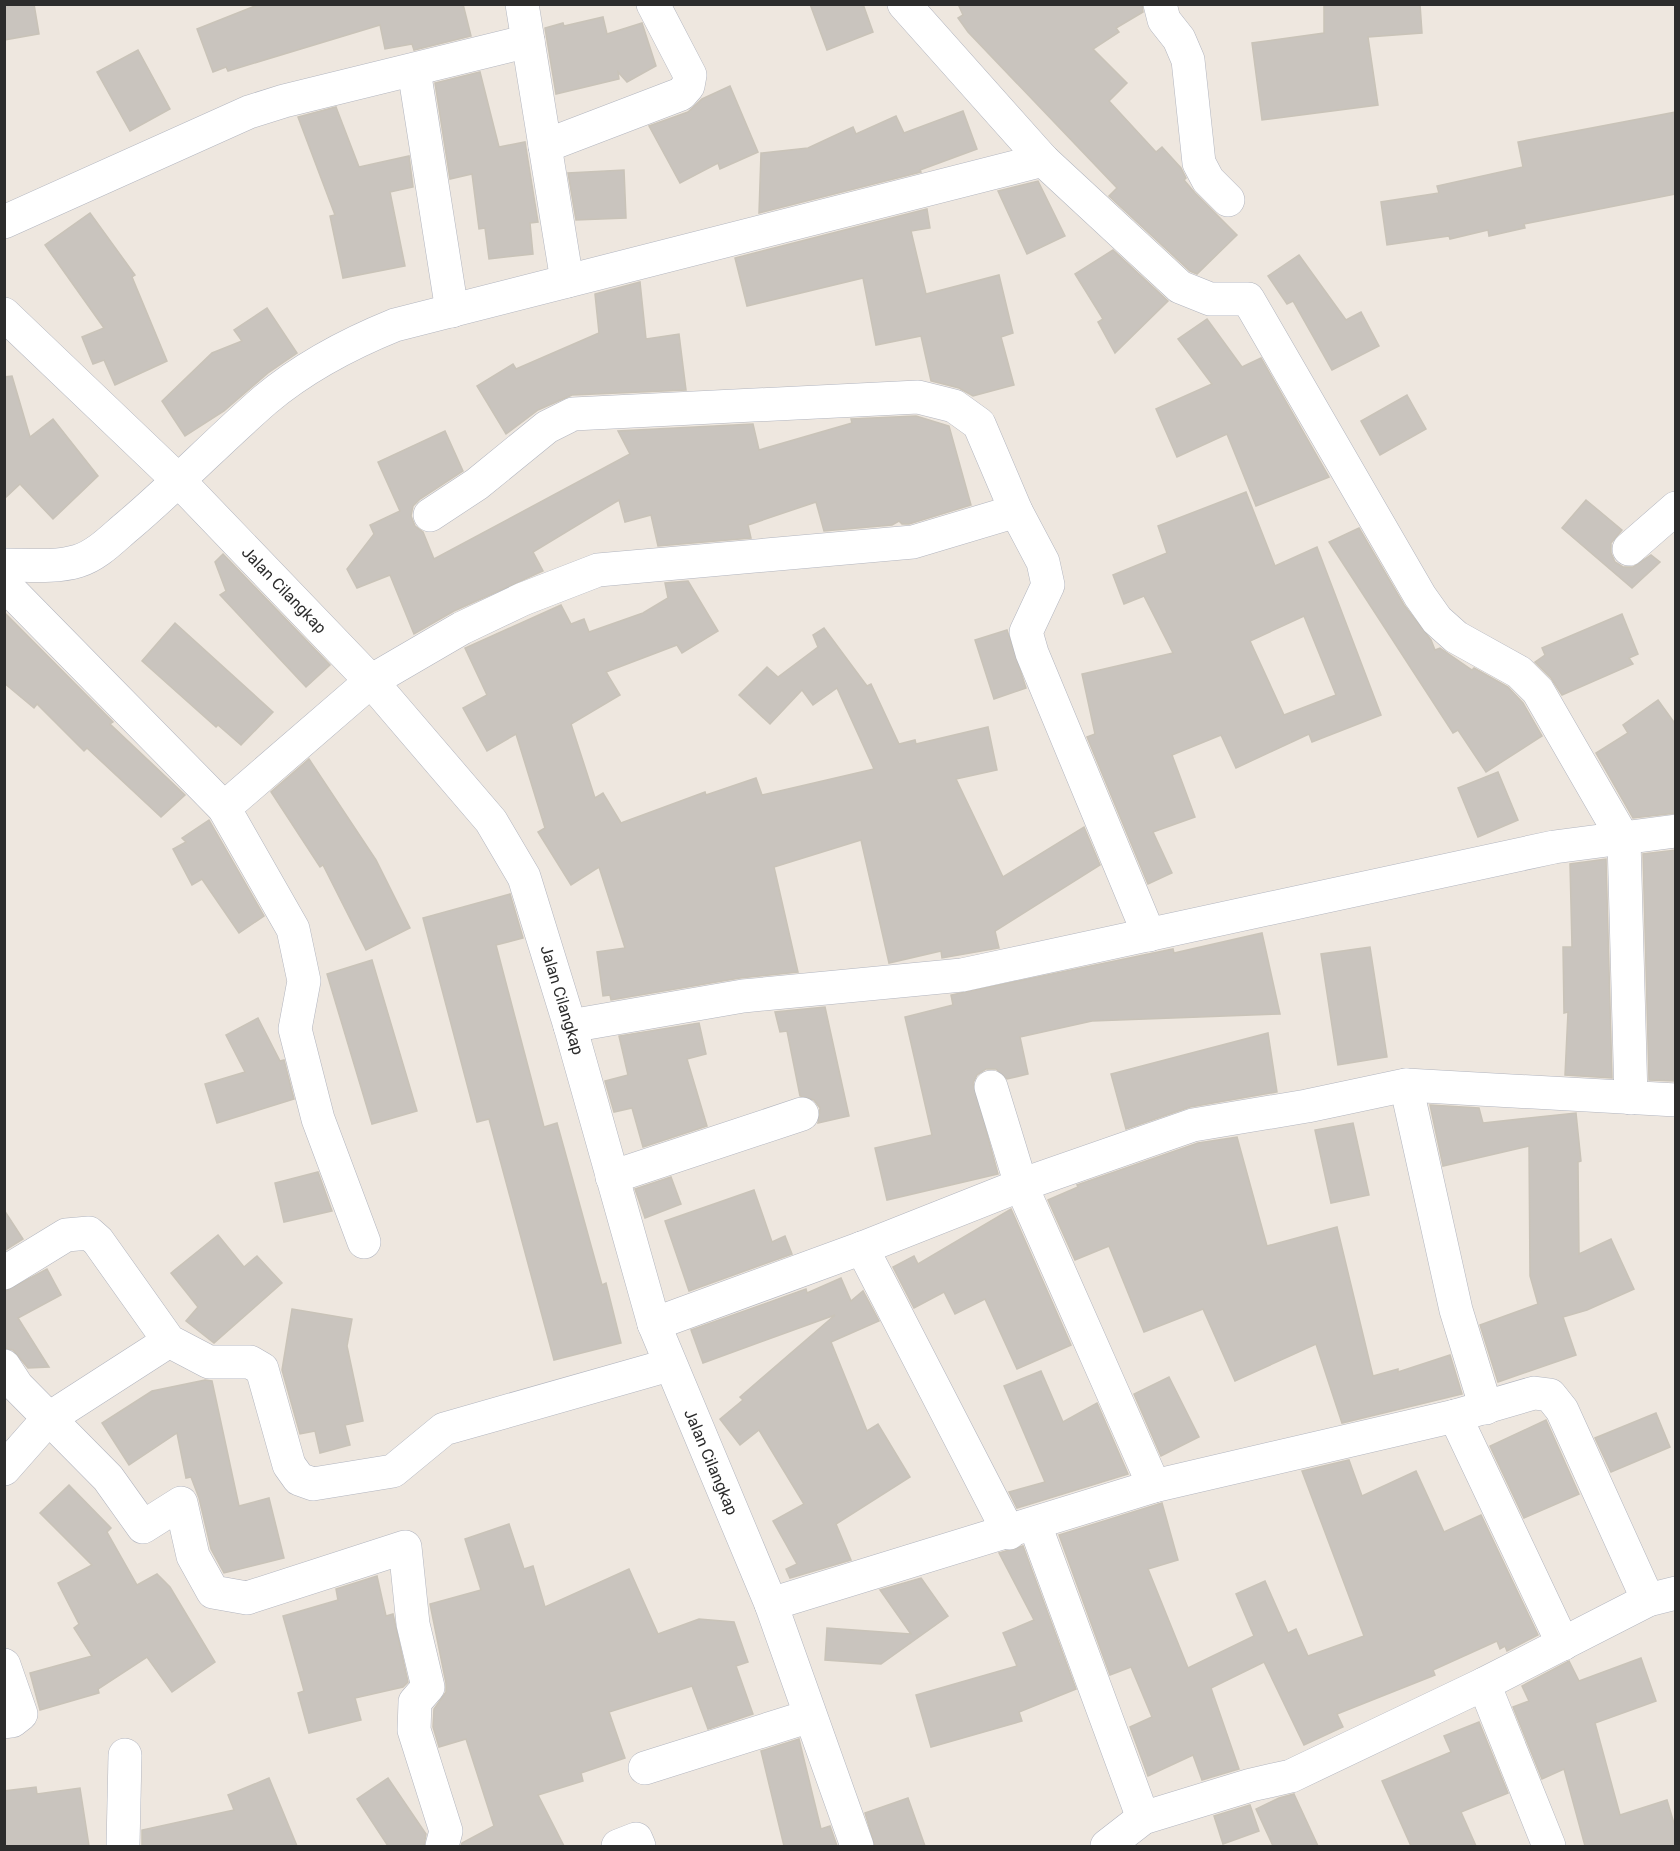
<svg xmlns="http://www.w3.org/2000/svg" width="1680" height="1851" font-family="Roboto,sans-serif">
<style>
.building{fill:#c9c4be;stroke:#c9c3b8;stroke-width:1.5;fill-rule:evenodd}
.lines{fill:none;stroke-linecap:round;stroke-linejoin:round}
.minor-casing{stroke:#b2b5bf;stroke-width:34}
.tertiary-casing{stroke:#b2b5bf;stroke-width:34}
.minor{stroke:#fff;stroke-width:33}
.tertiary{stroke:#fff;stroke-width:33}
.labels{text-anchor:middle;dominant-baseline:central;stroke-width:5;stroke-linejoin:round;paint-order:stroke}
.street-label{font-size:16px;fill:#2c2c2c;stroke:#fff}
</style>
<rect width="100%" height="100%" fill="#eee7df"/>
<g class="building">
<path d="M4 4H34L39 34 4 40Z"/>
<path d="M260 4H463L471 36 414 50 412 44 385 49 380 25 228 71 226 67 213 72 197 29Z"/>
<path d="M810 4H863L873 32 827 50Z"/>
<path d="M958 4H1142L1143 12 1116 28 1119 32 1093 49 1127 83 1109 101 1156 152 1162 147 1181 168 1186 178 1184 180 1195 193 1237 235 1197 274 1190 271 1109 196 1117 188 968 32 958 18 963 15Z"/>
<path d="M1324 4H1420L1422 33 1368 37 1378 105 1262 120 1252 43 1324 33Z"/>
<path d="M603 17 607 34 642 23 656 66 627 82 618 72 619 79 556 94 545 28 563 23 564 26Z"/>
<path d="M138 50 170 109 130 131 97 72Z"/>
<path d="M480 72 499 147 525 142 538 222 530 223 533 254 489 259 485 228 479 229 472 174 450 179 435 83Z"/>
<path d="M730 86 758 152 720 169 718 163 680 183 649 126 688 112 702 99Z"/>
<path d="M336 107 359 167 409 156 413 187 390 192 405 266 343 278 330 216 335 215 298 117Z"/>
<path d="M963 111 977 149 920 170 921 172 759 213 761 153 808 148 853 127 856 134 896 116 904 133Z"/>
<path d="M1676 112V194L1524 224 1525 228 1489 236 1488 230 1450 239 1449 236 1387 245 1381 202 1439 193 1437 186 1523 167 1518 142Z"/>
<path d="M624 170 626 218 576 220 568 173Z"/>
<path d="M1038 181 1065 236 1027 254 998 191Z"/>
<path d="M927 209 930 228 911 231 926 294 999 275 1013 333 1001 337 1014 385 973 396 959 388 931 381 921 336 876 345 863 278 747 306 735 258Z"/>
<path d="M90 213 135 275 132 277 167 361 115 385 104 360 93 364 82 337 104 328 45 245Z"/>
<path d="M1113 250 1168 301 1115 353 1098 322 1103 319 1075 274Z"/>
<path d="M1299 255 1346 320 1361 312 1379 346 1332 370 1293 301 1287 304 1268 276Z"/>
<path d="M640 282 646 339 679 334 686 390 572 395 538 410 506 434 477 386 513 364 516 369 599 333 595 294Z"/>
<path d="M267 308 297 353 268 373 224 411 185 436 162 401 212 353 242 341 234 330Z"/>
<path d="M1207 319 1242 367 1261 358 1329 477 1256 506 1227 434 1177 457 1156 409 1212 384 1178 339Z"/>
<path d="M12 376 30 437 53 419 98 476 53 519 20 484 4 499V377Z"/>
<path d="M1407 395 1426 429 1380 455 1361 421Z"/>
<path d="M916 416 949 426 971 505 909 524H902L899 521 892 525 824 531 816 502 748 525 751 538 658 546 651 515 625 522 619 500 533 552 543 571 454 611 414 634 390 575 357 588 347 569 374 534 370 525 400 511 378 462 445 431 463 471 420 499 413 506 411 516 415 526 423 532 434 559 630 454 618 431 753 424 759 450 852 423 851 419Z"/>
<path d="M1246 492 1275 566 1317 547 1381 715 1312 742 1309 734 1236 768 1221 735 1172 755 1195 817 1153 832 1172 873 1148 884 1087 737 1095 734 1082 674 1173 653 1144 596 1124 604 1113 575 1167 553 1158 526ZM1304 616 1336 695 1284 715 1250 641Z"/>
<path d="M1586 500 1622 530 1611 543V553L1615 562 1623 567H1633L1651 555 1660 562 1632 588 1562 528Z"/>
<path d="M1359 528 1404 605 1431 640 1435 650 1440 648 1472 670 1474 668 1508 687 1523 703 1542 736 1486 772 1458 730 1453 733 1329 542Z"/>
<path d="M223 554 330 665 306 687 220 595 226 591 215 562Z"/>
<path d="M688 581 718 631 682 653 677 645 606 672 620 695 571 724 595 798 603 793 621 823 705 792 706 795 756 778 762 795 874 769 837 688 813 705 802 690 770 724 739 695 767 667 778 677 818 647 813 635 824 628 867 686 871 684 899 744 915 740 916 744 988 727 997 770 956 779 1003 877 1084 827 1100 865 995 931 999 948 942 958 941 951 889 963 861 840 774 867 798 972 740 978 611 1000 610 995 603 996 597 952 625 948 599 867 571 885 538 832 545 828 516 734 487 751 463 708 487 695 465 648 561 605 571 624 584 619 589 632 643 613 668 598 665 583Z"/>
<path d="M4 612 113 722 110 724 185 795 161 817 87 748 84 751 37 704 34 708 4 683Z"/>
<path d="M1622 614 1638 654 1629 658 1633 664 1562 695 1551 678 1535 662 1545 655 1542 648Z"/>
<path d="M175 623 273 712 241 745 218 725 216 727 142 661Z"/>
<path d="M1007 630 1026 688 994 699 975 640Z"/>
<path d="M1658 700 1676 725V813L1633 818 1596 753 1628 733 1623 725Z"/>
<path d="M309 759 376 860 410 928 366 950 323 865 320 867 271 792Z"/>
<path d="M1498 772 1518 820 1478 837 1458 788Z"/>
<path d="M209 820 264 916 239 933 202 879 192 885 173 849 186 842 182 838Z"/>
<path d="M1676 850V1081L1649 1080 1643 854Z"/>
<path d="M1606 859 1612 1078 1565 1075 1568 1012 1564 1013 1563 947H1572L1570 864Z"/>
<path d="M510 894 523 938 496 945 544 1127 557 1123 602 1285 606 1283 621 1343 554 1360 489 1119 477 1122 423 918Z"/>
<path d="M1262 933 1280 1014 1092 1021 1020 1037 1028 1074 1007 1079 996 1069H986L977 1075 973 1083 998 1174 887 1200 875 1148 932 1135 905 1017 953 1005 951 995 1173 949 1174 953Z"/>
<path d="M1370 947 1387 1057 1338 1065 1321 954Z"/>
<path d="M372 960 417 1111 372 1124 327 974Z"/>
<path d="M825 1007 849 1116 818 1123 820 1108 814 1100 800 1096 787 1031 780 1032 775 1012Z"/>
<path d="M258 1018 280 1061 284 1060 294 1099 217 1123 205 1084 245 1072 226 1035Z"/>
<path d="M699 1023 706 1054 687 1059 707 1126 643 1147 632 1108 614 1112 605 1081 628 1075 619 1036Z"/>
<path d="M1268 1033 1277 1092 1190 1107 1126 1129 1111 1074Z"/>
<path d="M1430 1105 1479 1108 1483 1123 1576 1113 1581 1161 1578 1162 1579 1254 1611 1239 1634 1289 1587 1310 1563 1317 1576 1355 1498 1382 1480 1325 1538 1304 1530 1276 1529 1146 1443 1166Z"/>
<path d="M1353 1123 1369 1195 1331 1203 1315 1130Z"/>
<path d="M1237 1137 1267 1246 1337 1227 1373 1376 1398 1369V1372L1450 1355 1462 1394 1342 1423 1316 1344 1235 1381 1203 1309 1144 1332 1109 1246 1075 1260 1048 1200 1078 1187 1077 1185 1198 1143Z"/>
<path d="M318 1172 332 1211 284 1222 275 1183Z"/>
<path d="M671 1177 681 1204 645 1218 635 1189Z"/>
<path d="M754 1190 772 1242 785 1236 792 1254 689 1291 665 1221Z"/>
<path d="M1011 1209 1071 1345 1017 1369 985 1299 955 1314 944 1292 914 1308 893 1267 914 1256 918 1264Z"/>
<path d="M4 1210 23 1239 4 1251Z"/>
<path d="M218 1235 244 1267 257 1256 282 1283 214 1343 186 1321 198 1307 171 1273Z"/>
<path d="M47 1269 61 1295 18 1318 49 1367 28 1368 13 1350 4 1348V1292Z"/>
<path d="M841 1278 851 1301 863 1291 879 1321 831 1342 867 1431 878 1424 910 1477 836 1524 851 1560 790 1578 786 1569 797 1564 773 1521 804 1504 759 1430 740 1445 720 1419 743 1400 740 1397 835 1315 703 1363 691 1330 806 1289 807 1293Z"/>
<path d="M292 1309 352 1319 347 1346 363 1421 345 1425 350 1445 320 1453 315 1431 300 1434 282 1370Z"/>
<path d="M1041 1371 1063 1422 1097 1403 1128 1474 1017 1508 1009 1492 1045 1482 1004 1386Z"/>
<path d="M1169 1377 1199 1437 1161 1456 1134 1394Z"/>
<path d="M205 1380 212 1381 239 1506 269 1498 284 1558 224 1573 211 1549 199 1498 191 1477 186 1478 177 1433 129 1465 102 1423 152 1391Z"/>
<path d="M1656 1413 1670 1447 1611 1472 1595 1438Z"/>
<path d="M1546 1420 1579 1494 1524 1518 1490 1446Z"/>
<path d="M1349 1460 1362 1496 1416 1471 1444 1532 1481 1515 1538 1635 1507 1651 1505 1646 1500 1649 1497 1641 1433 1670 1435 1675 1337 1714 1343 1727 1304 1745 1264 1662 1211 1688 1239 1769 1202 1780 1193 1755 1148 1776 1130 1727 1152 1717 1131 1667 1110 1675 1059 1535 1162 1503 1178 1560 1148 1569 1188 1668 1254 1636 1236 1594 1265 1581 1288 1633 1296 1629 1308 1656 1364 1636 1302 1471Z"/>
<path d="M69 1485 111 1528 107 1532 137 1585 157 1574 170 1587 215 1662 172 1692 147 1657 98 1689 99 1693 40 1710 30 1673 92 1656 74 1628 79 1624 58 1583 92 1565 40 1513Z"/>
<path d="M509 1524 524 1569 533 1566 545 1607 629 1569 658 1634 699 1619 734 1622 748 1662 736 1666 753 1714 708 1729 692 1686 609 1712 625 1758 581 1773 583 1781 538 1795 564 1846H461L462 1843 494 1826 466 1739 439 1747 433 1727 434 1709 446 1692V1683L430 1604 481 1590 465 1539Z"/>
<path d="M1023 1546 1076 1689 1019 1712 1022 1721 931 1747 916 1695 1017 1666 1003 1633 1034 1620 999 1553Z"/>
<path d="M377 1576 386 1616 393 1614 408 1682 403 1687 355 1698 361 1720 309 1733 298 1693 304 1691 283 1616 338 1600 336 1589Z"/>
<path d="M921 1578 948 1616 881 1664 825 1660 827 1628 911 1634 880 1590Z"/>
<path d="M1641 1658 1656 1701 1595 1723 1620 1815 1667 1800 1676 1830V1846H1585L1564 1769 1542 1779 1513 1707 1529 1701 1522 1686 1569 1661 1579 1681Z"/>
<path d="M1479 1722 1508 1793 1461 1812 1476 1846H1411L1382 1781 1451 1752 1444 1736Z"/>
<path d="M799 1739 821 1829 830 1826 837 1846H784L761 1751Z"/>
<path d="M269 1778 297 1846H142V1830L234 1810 228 1795Z"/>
<path d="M388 1778 426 1834 424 1846H388L357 1799Z"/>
<path d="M36 1787 37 1794 80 1788 89 1846H4V1791Z"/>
<path d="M1294 1794 1318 1846H1273L1256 1809 1279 1798Z"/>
<path d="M908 1798 925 1846H875L865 1813Z"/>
<path d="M1250 1805 1259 1831 1223 1844 1214 1816Z"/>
</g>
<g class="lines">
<g class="minor-casing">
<g id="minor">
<path d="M522 4 567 281"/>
<path d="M904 4 1043 160 1180 287 1210 299H1248L1420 596 1437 620 1456 637 1519 672 1538 691 1624 840 1631 1098"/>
<path d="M1160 4 1164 20 1179 39 1188 60 1199 163 1208 180 1228 200"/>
<path d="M414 70 452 311"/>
<path d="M545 146 681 94 688 86 690 75 653 4"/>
<path d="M4 222 249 112 284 101 528 41"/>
<path d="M430 515 477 484 547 427 573 414 918 397 954 406 979 424 1016 511 1043 562 1048 585 1026 632 1032 653 1149 935"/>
<path d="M1629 549 1676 508"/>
<path d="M4 565C28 565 55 568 78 561 98 555 114 537 130 524 177 484 219 440 265 400 304 367 348 344 395 325L1043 160"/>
<path d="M4 584 224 808 293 929 304 981 295 1029 318 1119 364 1242"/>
<path d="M224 808 371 681 462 628 523 599 598 570 913 542 1016 511"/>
<path d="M570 1026 743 996 962 975 1554 847 1676 831"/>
<path d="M1406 1085 1456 1310 1486 1408"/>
<path d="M991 1087 1021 1185 1154 1486"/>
<path d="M612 1177 802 1114"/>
<path d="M862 1248 1009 1533"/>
<path d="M4 1273 66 1235 89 1233 98 1241 169 1341 209 1362H250L262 1369 289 1465 299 1479 313 1484 393 1471 444 1429 669 1365"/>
<path d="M654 1324 862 1248 1021 1185 1193 1125 1307 1106 1406 1085 1676 1100"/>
<path d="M4 1366 17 1386 108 1478 143 1527 181 1503 193 1556 213 1592 247 1598 405 1547 413 1624 428 1687 415 1702 414 1730 446 1831 442 1846"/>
<path d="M1455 1416 1563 1644"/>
<path d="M4 1469 48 1419 169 1341"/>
<path d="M1035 1525 1143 1818"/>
<path d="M771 1604 1154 1486 1455 1416 1534 1393 1550 1395 1562 1410 1648 1600"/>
<path d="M4 1665 21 1714 12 1721 4 1722"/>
<path d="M1484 1684 1549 1846"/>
<path d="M645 1768 810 1716"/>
<path d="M123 1846 125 1755"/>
<path d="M618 1846 636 1839 639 1846"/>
<path d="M1107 1846 1143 1818 1251 1785 1291 1776 1484 1684 1648 1600 1676 1593"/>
</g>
</g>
<g class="tertiary-casing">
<path id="tertiary" d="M4 314 180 482 371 681 491 821 524 877 570 1026 654 1324 771 1604 857 1846"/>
</g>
<use href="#minor" class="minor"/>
<use href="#tertiary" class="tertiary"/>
</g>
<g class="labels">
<g class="street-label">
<text transform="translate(284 590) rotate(46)">Jalan Cilangkap</text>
<text transform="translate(562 1000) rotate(73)">Jalan Cilangkap</text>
<text transform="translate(711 1462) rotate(67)">Jalan Cilangkap</text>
</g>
</g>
<rect width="1680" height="1851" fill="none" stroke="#2c2c2c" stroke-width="12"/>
</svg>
